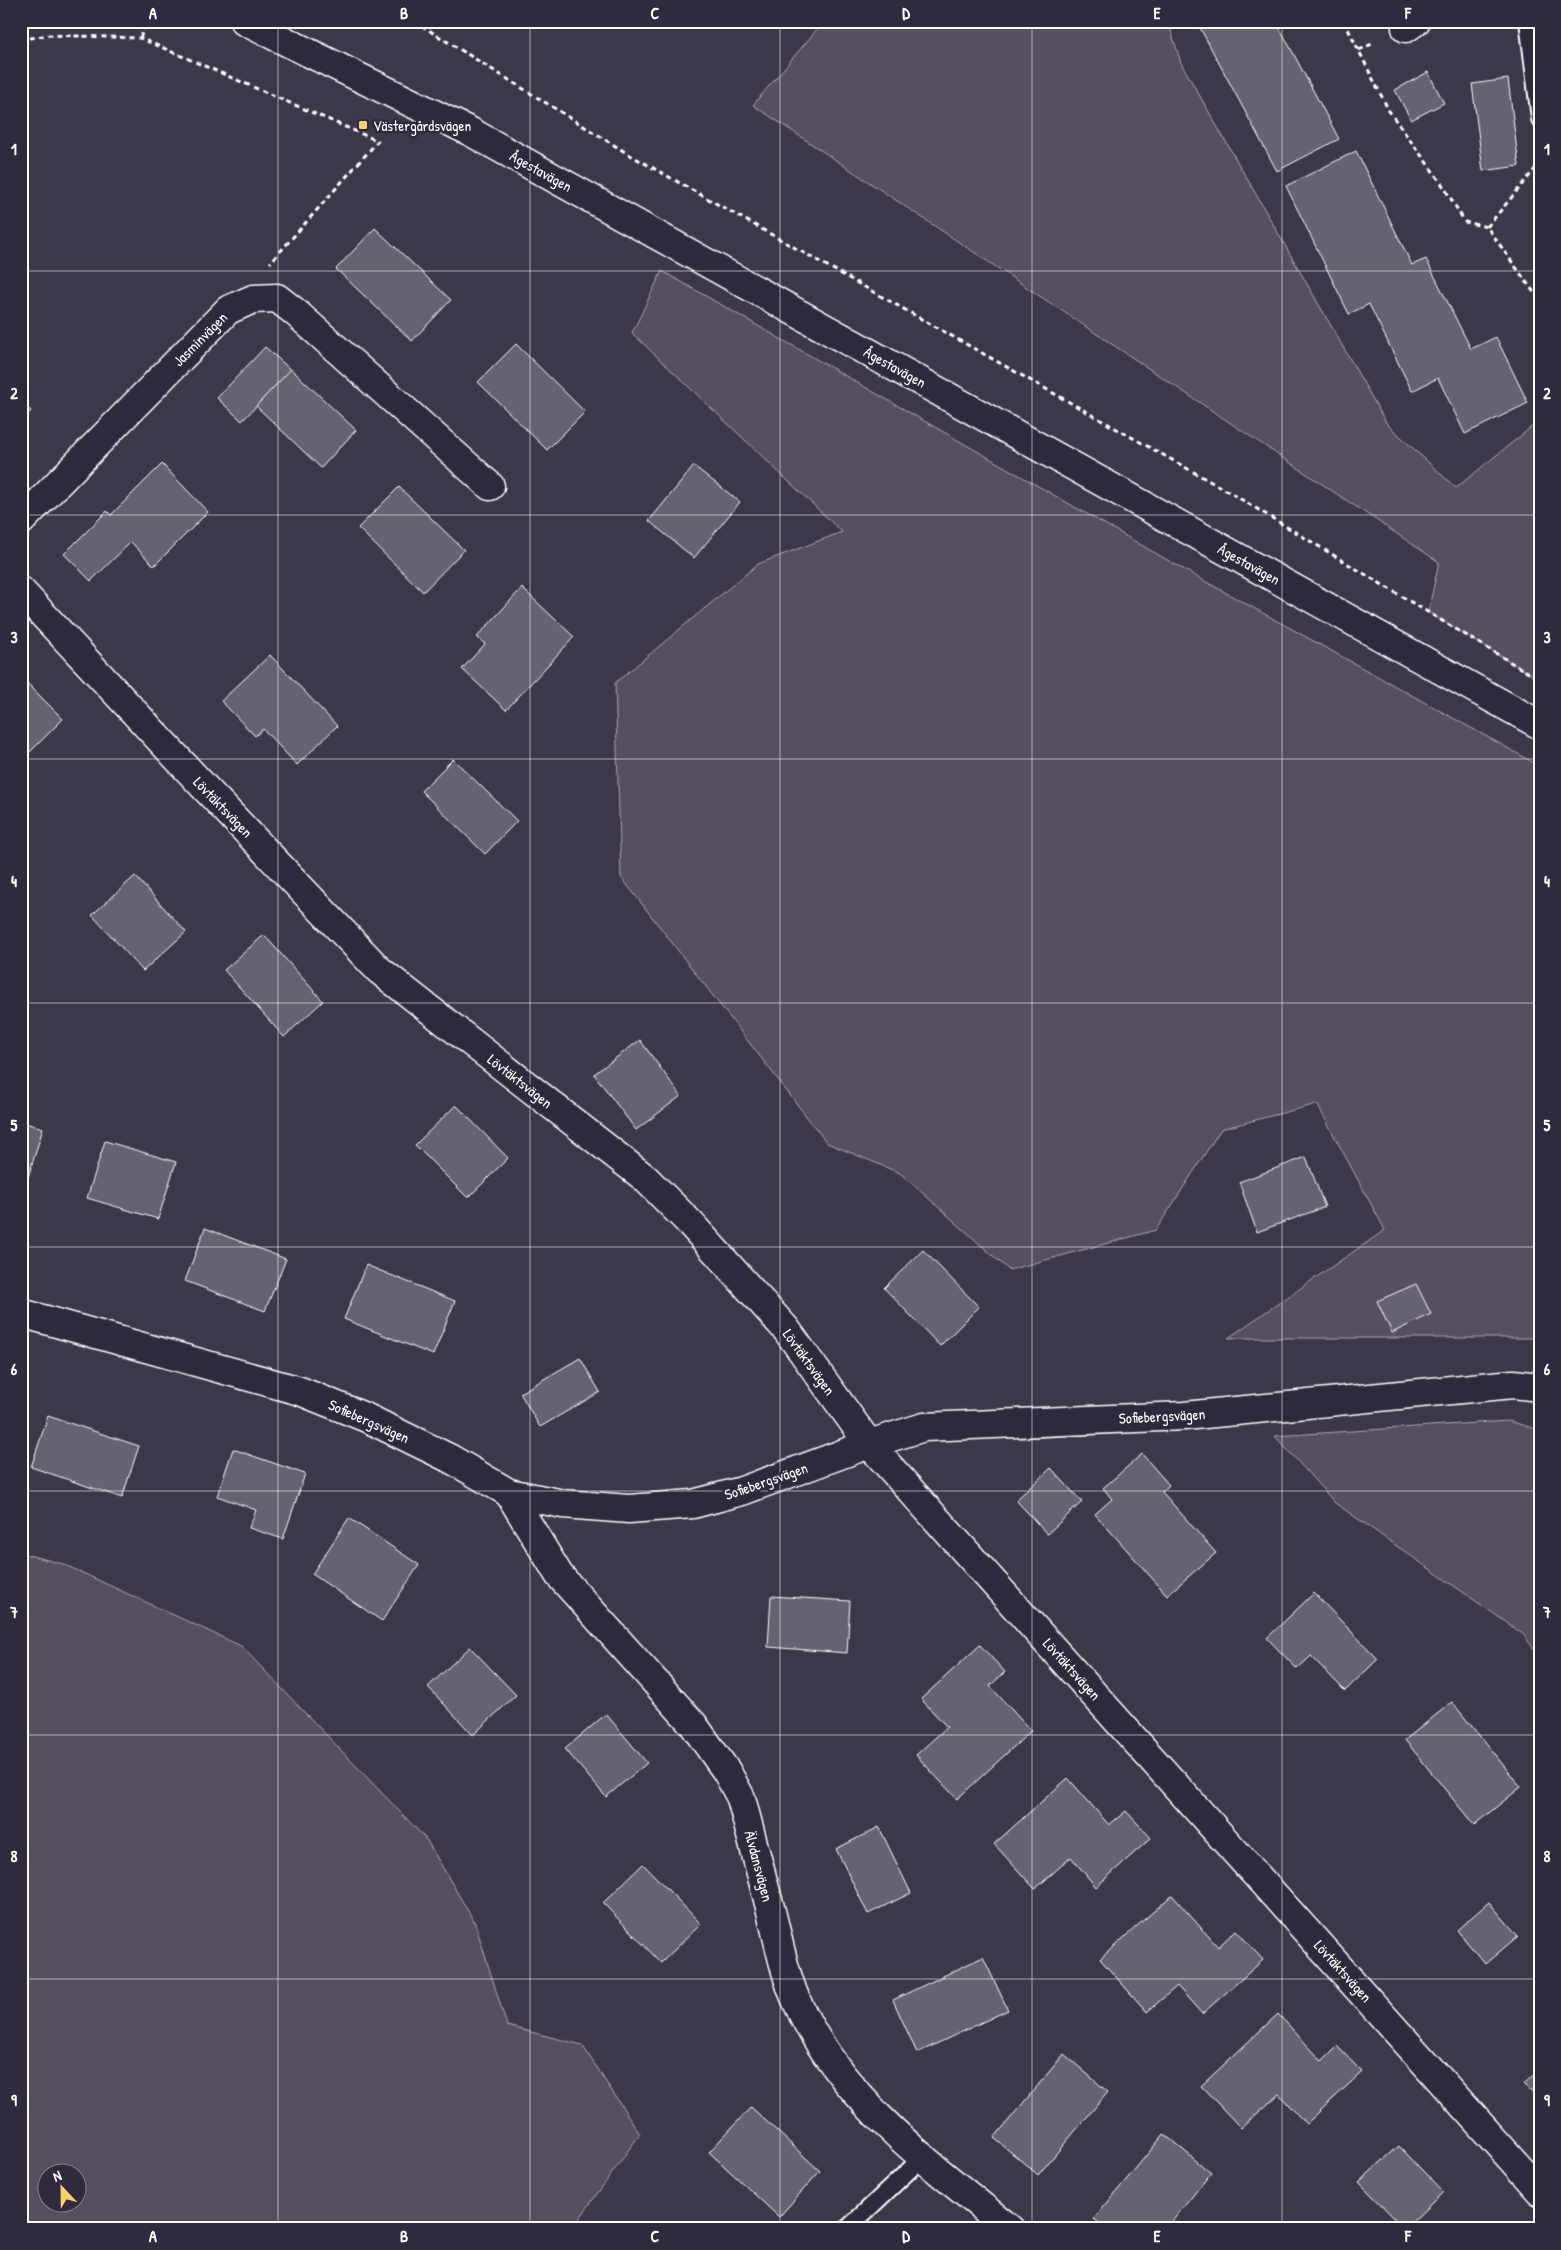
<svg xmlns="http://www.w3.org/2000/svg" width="1561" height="2250" font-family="'Patrick Hand',sans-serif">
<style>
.green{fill:#555060;stroke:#aaa8b0;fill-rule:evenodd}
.building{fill:#666270;stroke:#fff}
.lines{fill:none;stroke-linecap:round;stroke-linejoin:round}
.lane-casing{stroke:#fff;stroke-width:20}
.street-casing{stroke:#fff;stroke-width:31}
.secondary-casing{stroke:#fff;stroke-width:31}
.path{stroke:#fff;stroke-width:3;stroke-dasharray:5 4;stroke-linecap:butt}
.lane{stroke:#2f2a3d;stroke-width:16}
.street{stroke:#2f2a3d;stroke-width:28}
.secondary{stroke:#2f2a3d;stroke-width:28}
.grid{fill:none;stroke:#fff;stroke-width:1;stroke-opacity:0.55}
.poi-dot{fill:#ffd166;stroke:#2f2a3d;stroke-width:2}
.labels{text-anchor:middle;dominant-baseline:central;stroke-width:5;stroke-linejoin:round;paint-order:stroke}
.poi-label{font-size:15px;fill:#fff;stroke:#2f2a3d;text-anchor:start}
.street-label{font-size:15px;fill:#fff;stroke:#2f2a3d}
.neatline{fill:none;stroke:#fff;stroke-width:2}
.grid-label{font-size:16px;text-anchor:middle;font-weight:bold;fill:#fff}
</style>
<rect width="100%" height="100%" fill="#3c3749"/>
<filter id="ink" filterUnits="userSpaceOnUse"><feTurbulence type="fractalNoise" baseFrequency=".02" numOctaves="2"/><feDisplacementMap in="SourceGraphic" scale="10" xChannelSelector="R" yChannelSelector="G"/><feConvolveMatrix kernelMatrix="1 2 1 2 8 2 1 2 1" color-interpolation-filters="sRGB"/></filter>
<g filter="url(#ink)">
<g class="green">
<path d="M824 21H1168L1181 63 1387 424 1456 488 1540 420V680L1428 612 1439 562 753 105Z"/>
<path d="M662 271 1192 574 1540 766V1338H1228L1385 1230 1317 1104 1221 1129 1156 1230 1009 1270 900 1173 827 1143 621 877 615 683 758 564 842 532 632 333Z"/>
<path d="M1508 1421 1540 1430V1657L1523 1634 1335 1503 1275 1436Z"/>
<path d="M21 1553 63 1564 241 1646 426 1839 475 1923 507 2026 582 2045 640 2134 572 2229H21ZM78 2172V2202H48V2172Z"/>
</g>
<g class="building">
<path d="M1203 21H1276L1339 139 1277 171 1198 24Z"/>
<path d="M1428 72 1444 103 1411 120 1395 90Z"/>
<path d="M1508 79 1519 166 1483 171 1472 84Z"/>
<path d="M1356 151 1412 265 1426 259 1471 349 1496 337 1528 403 1465 434 1438 378 1412 391 1369 304 1349 314 1286 186Z"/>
<path d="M375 228 451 300 412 341 336 269Z"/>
<path d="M516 344 585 412 547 450 478 382Z"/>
<path d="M265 347 291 370 242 421 217 398Z"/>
<path d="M291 369 356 430 321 468 256 406Z"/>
<path d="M21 401 31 411 21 421Z"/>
<path d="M162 464 208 512 154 566 131 542 91 581 64 554 107 511 111 515Z"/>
<path d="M694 466 740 502 694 558 649 521Z"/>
<path d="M399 487 464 550 423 592 358 528Z"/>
<path d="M522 588 574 637 506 710 462 669 485 644 477 637Z"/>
<path d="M270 655 337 726 297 765 263 729 255 736 221 701Z"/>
<path d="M22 678 63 719 28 754 21 747Z"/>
<path d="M453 759 517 821 485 854 421 791Z"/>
<path d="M135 876 186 932 143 971 92 915Z"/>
<path d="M264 935 323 1001 284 1037 224 970Z"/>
<path d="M640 1040 681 1096 636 1130 594 1074Z"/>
<path d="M456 1105 508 1158 468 1198 415 1145Z"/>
<path d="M21 1122 43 1128 27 1181 21 1179Z"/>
<path d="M105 1141 176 1162 158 1219 87 1198Z"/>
<path d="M1306 1157 1325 1207 1257 1232 1239 1182Z"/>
<path d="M205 1228 286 1259 265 1311 185 1281Z"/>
<path d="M923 1250 979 1307 940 1346 884 1288Z"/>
<path d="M366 1265 455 1301 433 1355 344 1319Z"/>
<path d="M1416 1284 1431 1314 1392 1333 1377 1301Z"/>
<path d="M580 1358 600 1392 540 1427 520 1393Z"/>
<path d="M48 1416 139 1446 122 1498 31 1467Z"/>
<path d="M233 1449 305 1474 283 1539 249 1528 256 1510 217 1496Z"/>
<path d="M1142 1454 1169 1485 1162 1492 1216 1553 1167 1595 1095 1514 1112 1499 1103 1488Z"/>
<path d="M1051 1468 1082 1502 1047 1534 1016 1500Z"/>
<path d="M349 1518 419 1565 382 1621 312 1574Z"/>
<path d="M1314 1593 1378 1659 1345 1691 1311 1656 1297 1669 1267 1638Z"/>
<path d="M771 1596 850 1601 847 1653 768 1647Z"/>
<path d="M980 1645 1005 1672 990 1686 1031 1731 957 1799 916 1755 947 1727 921 1699Z"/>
<path d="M470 1647 516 1695 473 1735 428 1687Z"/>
<path d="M1452 1702 1521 1787 1474 1825 1405 1740Z"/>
<path d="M606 1714 647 1763 606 1797 565 1749Z"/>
<path d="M1068 1778 1109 1825 1126 1811 1151 1838 1096 1887 1071 1857 1035 1889 994 1844Z"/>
<path d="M879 1827 911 1893 868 1914 836 1849Z"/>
<path d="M643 1864 701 1924 661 1963 603 1903Z"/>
<path d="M1172 1895 1218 1947 1236 1930 1263 1960 1202 2014 1177 1986 1147 2012 1100 1959Z"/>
<path d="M1489 1902 1518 1936 1485 1964 1457 1930Z"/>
<path d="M983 1957 1008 2010 917 2053 893 2000Z"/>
<path d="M1278 2014 1322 2061 1337 2046 1362 2072 1306 2124 1279 2094 1241 2128 1201 2086Z"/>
<path d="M1064 2054 1108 2092 1038 2175 994 2138Z"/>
<path d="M1540 2070V2100L1524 2085Z"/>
<path d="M751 2107 820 2171 779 2217 709 2152Z"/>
<path d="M1164 2134 1211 2173 1166 2229H1106L1094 2219Z"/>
<path d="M1399 2146 1443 2192 1405 2229 1359 2182Z"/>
</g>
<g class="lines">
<g class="lane-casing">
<g id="lane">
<path d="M1528 21 1540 119"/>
<path d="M847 2229 922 2158"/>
</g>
</g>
<g class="street-casing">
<g id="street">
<path d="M1406 28 1416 21"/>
<path d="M21 521 228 310 253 299 277 298 295 312 490 486"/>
<path d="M21 591 207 790 379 970 645 1178 690 1223 786 1329 869 1444 1540 2191"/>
<path d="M21 1313 300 1391 367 1418 451 1459 509 1493 563 1504 629 1509 693 1504 742 1491 869 1444 924 1427 1184 1416 1513 1384 1540 1387"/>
<path d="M509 1493 559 1575 693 1724 727 1772 741 1798C751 1837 762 1876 772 1915 779 1944 785 1975 797 2002 842 2101 929 2163 1010 2229"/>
</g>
</g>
<g class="secondary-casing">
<path id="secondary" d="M244 21 471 132 1540 725"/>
</g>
<g class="path">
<path d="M414 21 630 155 1229 492 1540 680"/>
<path d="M1344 21 1389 111 1442 184 1465 222 1487 227 1540 301"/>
<path d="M140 38 147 21"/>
<path d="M21 40 47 35 140 38 378 141 270 263"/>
<path d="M1359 50 1374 43"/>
<path d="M1487 227 1540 163"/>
</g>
<use href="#lane" class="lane"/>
<use href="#street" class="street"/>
<use href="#secondary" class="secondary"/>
</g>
</g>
<path class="grid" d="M278 21V2229M530 21V2229M780 21V2229M1032 21V2229M1282 21V2229M21 271H1540M21 515H1540M21 759H1540M21 1003H1540M21 1247H1540M21 1491H1540M21 1735H1540M21 1979H1540"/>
<rect class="poi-dot" x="358" y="120" width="10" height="10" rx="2.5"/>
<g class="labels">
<g class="poi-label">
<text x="373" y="125">Västergårdsvägen</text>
</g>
<g class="street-label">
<text transform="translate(541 171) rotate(29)">Ågestavägen</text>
<text transform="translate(200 339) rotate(-45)">Jasminvägen</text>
<text transform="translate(895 367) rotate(29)">Ågestavägen</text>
<text transform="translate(1249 564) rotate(29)">Ågestavägen</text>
<text transform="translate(223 807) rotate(46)">Lövtäktsvägen</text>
<text transform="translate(520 1081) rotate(38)">Lövtäktsvägen</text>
<text transform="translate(809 1362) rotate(54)">Lövtäktsvägen</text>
<text transform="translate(1162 1416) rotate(-3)">Sofiebergsvägen</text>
<text transform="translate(369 1421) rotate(24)">Sofiebergsvägen</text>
<text transform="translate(766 1481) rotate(-19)">Sofiebergsvägen</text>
<text transform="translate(1072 1669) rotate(48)">Lövtäktsvägen</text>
<text transform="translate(759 1866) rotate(75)">Älvdansvägen</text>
<text transform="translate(1343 1971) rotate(48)">Lövtäktsvägen</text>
</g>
</g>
<rect width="1561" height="2250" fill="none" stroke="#2f2a3d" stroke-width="55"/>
<g transform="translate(62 2188) rotate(338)"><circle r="24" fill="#2f2a3d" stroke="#827f8b"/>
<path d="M0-4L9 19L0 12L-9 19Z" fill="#ffd166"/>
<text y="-8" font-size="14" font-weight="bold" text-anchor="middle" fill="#ffffff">N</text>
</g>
<rect x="28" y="28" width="1506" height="2194" class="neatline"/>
<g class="grid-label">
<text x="153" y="19">A</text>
<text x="404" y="19">B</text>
<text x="655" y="19">C</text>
<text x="906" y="19">D</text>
<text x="1157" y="19">E</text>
<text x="1408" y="19">F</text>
<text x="14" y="155">1</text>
<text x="1547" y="155">1</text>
<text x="14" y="399">2</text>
<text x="1547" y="399">2</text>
<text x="14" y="643">3</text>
<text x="1547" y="643">3</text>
<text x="14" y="887">4</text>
<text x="1547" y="887">4</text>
<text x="14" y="1131">5</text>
<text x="1547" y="1131">5</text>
<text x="14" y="1375">6</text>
<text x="1547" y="1375">6</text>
<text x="14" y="1618">7</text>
<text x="1547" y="1618">7</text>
<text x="14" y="1862">8</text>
<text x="1547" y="1862">8</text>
<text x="14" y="2106">9</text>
<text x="1547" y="2106">9</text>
<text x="153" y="2242">A</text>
<text x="404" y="2242">B</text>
<text x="655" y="2242">C</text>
<text x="906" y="2242">D</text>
<text x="1157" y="2242">E</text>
<text x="1408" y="2242">F</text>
</g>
</svg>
